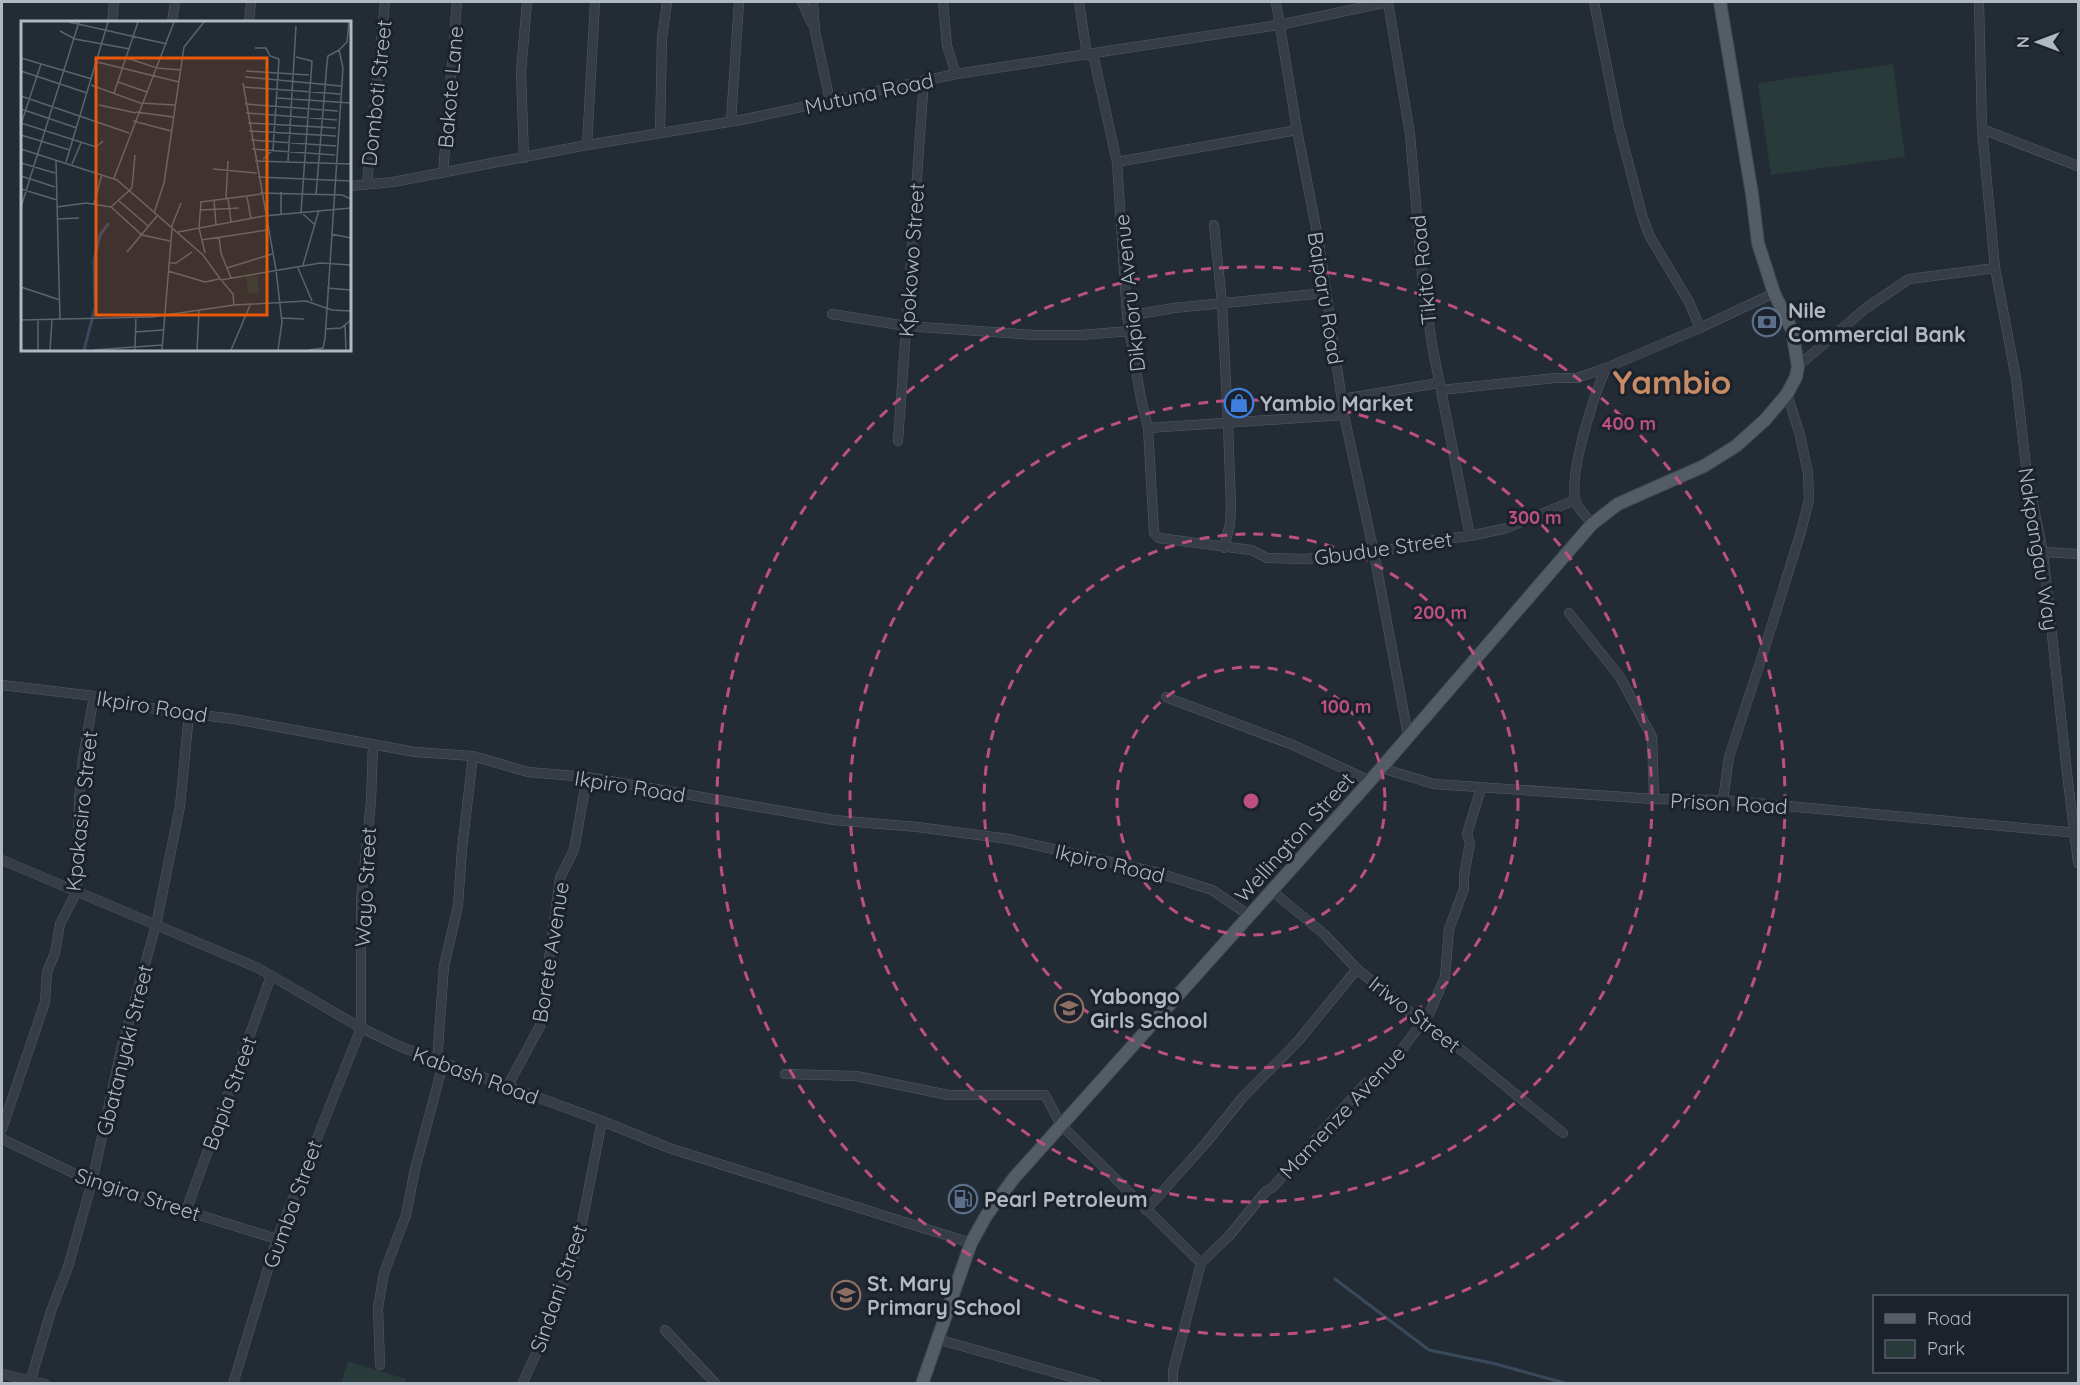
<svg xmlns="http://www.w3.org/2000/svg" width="2080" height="1385" font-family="Quicksand,sans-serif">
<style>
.green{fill:#283b3a}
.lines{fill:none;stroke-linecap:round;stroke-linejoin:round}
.stream{stroke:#394a5d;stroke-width:3}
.minor-casing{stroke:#535b64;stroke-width:10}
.major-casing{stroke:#424953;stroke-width:14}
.minor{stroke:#363d46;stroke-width:9}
.major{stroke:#545c66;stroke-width:12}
.ring{fill:none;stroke:#bc507f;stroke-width:3;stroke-dasharray:10 8}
.labels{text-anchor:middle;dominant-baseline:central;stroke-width:6;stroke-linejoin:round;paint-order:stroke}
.street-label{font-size:21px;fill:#b0b8c3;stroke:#1b222b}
.poi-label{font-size:21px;font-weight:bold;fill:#b0b8c3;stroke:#1b222b;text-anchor:start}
.town-label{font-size:33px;font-weight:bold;fill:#c78b66;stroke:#1b222b}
.inset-river{fill:none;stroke:#394a5d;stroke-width:3}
.inset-road{fill:none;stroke:#5b646e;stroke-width:1.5}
.view{fill:#e8590c;fill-opacity:0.15;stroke:#e8590c;stroke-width:3}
.inset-edge{fill:none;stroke:#b0b8c3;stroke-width:3}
.centre{fill:#bc507f;stroke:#1b222b;stroke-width:3}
.ring-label{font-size:18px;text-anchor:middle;font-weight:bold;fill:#bc507f;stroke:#1b222b;stroke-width:6;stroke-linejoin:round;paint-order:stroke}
</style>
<rect width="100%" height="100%" fill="#232c35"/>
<g class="green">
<path d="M1893 64 1905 157 1771 175 1758 83Z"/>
<path d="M348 1361 406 1379 405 1383H341Z"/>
</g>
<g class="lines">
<path class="stream" d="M1335 1279 1429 1350 1496 1364 1568 1384"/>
<g class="minor-casing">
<g id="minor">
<path d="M802 2 812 24"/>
<path d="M813 2 815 31 830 101"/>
<path d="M943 2 947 46 956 74"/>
<path d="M1079 2 1087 55"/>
<path d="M1276 2 1297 130 1319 243 1344 415 1374 553 1408 735"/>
<path d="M1594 2 1619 127 1642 215 1649 235 1689 302 1700 328"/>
<path d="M1979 2 1982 129 1995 268 2016 378 2027 475 2043 552 2067 773 2078 863"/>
<path d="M112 22 114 2"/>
<path d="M172 22 175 2"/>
<path d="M249 22 251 2"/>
<path d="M1093 54 1117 162 1127 316 1141 399 1148 428 1154 533 1159 538 1251 550 1267 558 1304 559 1374 553 1435 540 1470 536 1507 528 1575 500"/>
<path d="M731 121 739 2"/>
<path d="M1982 129 2078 166"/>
<path d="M660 133 662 38 667 2"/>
<path d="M587 145 595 2"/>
<path d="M524 158 521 72 527 2"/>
<path d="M1117 162 1297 130"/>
<path d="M443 173 457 2"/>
<path d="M367 184 385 2"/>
<path d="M350 186 393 182 587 145 741 120 956 74 1279 25 1388 2 1410 134 1422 274 1432 345 1470 536"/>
<path d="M1214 225 1222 303 1228 423 1231 507 1230 524 1224 548"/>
<path d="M832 314 906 326 1035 335H1080L1130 331"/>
<path d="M1127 316 1174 308 1325 293"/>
<path d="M1798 366 1866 308 1909 279 1995 268"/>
<path d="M1441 390 1555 378H1577L1606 368 1700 328 1774 293"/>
<path d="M1342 399 1439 383"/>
<path d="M1148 428 1344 415"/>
<path d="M898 441 924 80"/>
<path d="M1592 524C1587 517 1576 507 1575 498 1570 469 1594 395 1606 368"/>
<path d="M2043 552 2078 554"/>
<path d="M1569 613 1620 677 1652 737 1654 799"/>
<path d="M2 685 94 696 160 710 234 719 415 752 473 756 528 772 587 777 834 820 917 827 1009 839 1159 873 1212 890 1250 916"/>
<path d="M1166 697 1293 745 1370 781"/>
<path d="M1381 768 1434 784 1654 799 1723 800 2078 833"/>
<path d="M1723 800 1729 757 1759 666 1800 535 1809 500 1808 473 1800 435 1787 394"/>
<path d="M2 860 258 968 361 1028 401 1047 602 1121 669 1148 971 1243"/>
<path d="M1272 891 1324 934 1357 969 1422 1022 1464 1052 1563 1133"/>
<path d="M437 1062 444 966 458 906 462 849 473 756"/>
<path d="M785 1074 856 1076 948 1095H1045L1061 1125 1201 1263"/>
<path d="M507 1087 540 1026 560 878 574 850 587 777"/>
<path d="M2 1129 45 1002 47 972 55 953 60 924 77 891 79 799 83 758 94 696"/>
<path d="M2 1139 92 1182 277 1239"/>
<path d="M1146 1210 1206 1143 1243 1097 1299 1040 1357 969"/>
<path d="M186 1211 271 976"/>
<path d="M665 1330 716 1384"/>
<path d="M937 1339 1096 1384"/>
<path d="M380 1365 378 1308 384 1273 406 1215 415 1169 443 1064"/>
<path d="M2 1374 45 1384"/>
<path d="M31 1379 51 1311 68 1267 92 1182 121 1050 156 925 180 806 189 714"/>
<path d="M233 1384 277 1239 361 1028V900L371 801 373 745"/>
<path d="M522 1384 546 1332 578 1243 602 1121"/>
<path d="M1173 1384V1371L1201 1263 1229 1236 1266 1191 1273 1187 1363 1086 1390 1065 1430 1012 1445 977 1449 929 1464 889V876L1470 843 1467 834 1481 788"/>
</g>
</g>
<g class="major-casing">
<path id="major" d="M922 1384 971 1243 986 1216 1014 1178 1370 781 1592 524 1618 504 1704 466 1736 446 1765 420 1787 394 1796 377 1798 366 1792 330 1774 293 1758 243 1752 194 1720 2"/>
</g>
<use href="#minor" class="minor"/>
<use href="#major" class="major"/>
</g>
<g class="ring">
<circle cx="1251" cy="801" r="134"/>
<circle cx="1251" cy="801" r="267"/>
<circle cx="1251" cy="801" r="401"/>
<circle cx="1251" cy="801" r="534"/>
</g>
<defs>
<g id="bank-ring" transform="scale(1.5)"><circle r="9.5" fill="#1b222b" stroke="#5c6f8a" stroke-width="1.5"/><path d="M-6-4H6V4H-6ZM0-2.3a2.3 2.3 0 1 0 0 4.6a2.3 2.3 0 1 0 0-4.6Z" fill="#5c6f8a"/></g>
<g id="shop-ring" transform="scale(1.5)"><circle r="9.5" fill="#1b222b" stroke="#3f7fe0" stroke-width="1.5"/><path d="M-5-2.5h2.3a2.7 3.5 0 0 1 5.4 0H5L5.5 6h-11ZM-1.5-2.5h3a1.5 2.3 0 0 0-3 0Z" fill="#3f7fe0"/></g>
<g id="school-ring" transform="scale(1.5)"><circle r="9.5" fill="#1b222b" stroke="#8d6e63" stroke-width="1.5"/><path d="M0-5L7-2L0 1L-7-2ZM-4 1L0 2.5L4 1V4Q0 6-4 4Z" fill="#8d6e63"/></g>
<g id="fuel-ring" transform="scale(1.5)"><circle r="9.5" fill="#1b222b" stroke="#5c6f8a" stroke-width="1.5"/><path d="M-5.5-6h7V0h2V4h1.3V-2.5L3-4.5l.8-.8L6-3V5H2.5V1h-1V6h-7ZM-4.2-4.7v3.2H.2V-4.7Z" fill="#5c6f8a"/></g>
</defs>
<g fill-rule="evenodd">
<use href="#bank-ring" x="1767" y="322"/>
<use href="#shop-ring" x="1239" y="403"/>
<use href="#school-ring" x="1069" y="1008"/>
<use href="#fuel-ring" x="963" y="1199"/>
<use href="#school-ring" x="846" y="1295"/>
</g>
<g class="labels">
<g class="street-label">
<text transform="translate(450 87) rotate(-85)">Bakote Lane</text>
<text transform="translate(376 93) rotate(-84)">Domboti Street</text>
<text transform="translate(869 93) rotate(-12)">Mutuna Road</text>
<text transform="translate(911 260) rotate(-86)">Kpokowo Street</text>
<text transform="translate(1423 270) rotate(-96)">Tikito Road</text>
<text transform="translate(1129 293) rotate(-96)">Dikpioru Avenue</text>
<text transform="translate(1326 298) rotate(81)">Baiparu Road</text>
<text transform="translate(1383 548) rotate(-8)">Gbudue Street</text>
<text transform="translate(2039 549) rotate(81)">Nakpangau Way</text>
<text transform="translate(152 706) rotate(9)">Ikpiro Road</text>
<text transform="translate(630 786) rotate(9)">Ikpiro Road</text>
<text transform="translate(1729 803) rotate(3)">Prison Road</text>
<text transform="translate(81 811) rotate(-84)">Kpakasiro Street</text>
<text transform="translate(1294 837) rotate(-48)">Wellington Street</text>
<text transform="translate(1110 863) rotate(13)">Ikpiro Road</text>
<text transform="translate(365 887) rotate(-87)">Wayo Street</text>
<text transform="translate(550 952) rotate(-81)">Borete Avenue</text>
<text transform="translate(1415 1014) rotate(38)">Iriwo Street</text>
<text transform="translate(124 1050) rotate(-76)">Gbatanyaki Street</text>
<text transform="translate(476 1075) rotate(20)">Kabash Road</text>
<text transform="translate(229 1093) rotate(-70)">Bapia Street</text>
<text transform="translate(1342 1112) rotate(-47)">Mamenze Avenue</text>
<text transform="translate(138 1194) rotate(18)">Singira Street</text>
<text transform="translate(292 1204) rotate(-70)">Gumba Street</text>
<text transform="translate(558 1288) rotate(-71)">Sindani Street</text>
</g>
<g class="poi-label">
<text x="1788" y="310">Nile<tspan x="1788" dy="24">Commercial Bank</tspan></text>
<text x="1260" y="403">Yambio Market</text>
<text x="1090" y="996">Yabongo<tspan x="1090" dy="24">Girls School</tspan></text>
<text x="984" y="1199">Pearl Petroleum</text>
<text x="867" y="1283">St. Mary<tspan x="867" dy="24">Primary School</tspan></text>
</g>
<g class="town-label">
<text x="1672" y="381">Yambio</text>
</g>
</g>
<g transform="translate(21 21)">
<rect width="330" height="330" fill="#232c35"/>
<path d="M236 255 238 271 227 273 225 256Z" fill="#283b3a"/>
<path class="inset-river" d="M63 329 74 287 73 239 79 214 88 202"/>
<path class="inset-road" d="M48 1 146 23M39 10 54 18 109 28M234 27H245L249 35 258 38 252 129 242 138M275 36 291 40 280 191 294 204M0 37 71 58M106 37 136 47 160 49M76 41 158 61M0 50 66 72M225 50 288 54M224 56 320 65M97 61 126 71M222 62 255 249M70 64 119 82 154 84M222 66 319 73M93 72 117 1M0 75 108 112M256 77 330 82M224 83 317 90M78 84 115 92M0 88 56 107M115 91 152 96M225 92 316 99M112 100 150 110M0 102 75 126 82 120M227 102 315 107M0 103 20 43M228 110 315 115M0 114 49 129M230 119 315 125M0 128 96 159 182 234 200 259 299 242 330 244M231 128 314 134M35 140 39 299M234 140 330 143M267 140 275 5M45 141 87 1M0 142 34 152M51 143 60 122M192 148 236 152M0 155 34 166M237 156 330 160M93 157 153 1M0 168 36 179M260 171V193M239 172 321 174 330 178M295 174 306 42 307 35 318 29M226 176 230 198M205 177 207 140M207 177 210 201M97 179 127 205M193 179 195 204M73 183 81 153M0 186 58 1M36 186 65 182 90 186 121 214 149 220M90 186 111 167 114 134M179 189 218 187M133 192 143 162 163 26 183 1M36 198 58 197M150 207 160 182M157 211 243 195 330 187M310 213 330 217M198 216 200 232 210 257M180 219 246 209M106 231 136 195M184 232 178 207 180 181 240 173M148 242H155L171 231M282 244 298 189M206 247 251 233M277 247 291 280M255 249 261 301 257 329M147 250 184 261 198 258M201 260 212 273 213 284M0 266 39 279M306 267 330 269M261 297 283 298M0 299 131 296 213 284 285 280 311 289 330 290M324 304 325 329M305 308 320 307 330 299M114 311 142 309M17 329V299M29 329 31 299M73 329 141 324M114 329 115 296M141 329 151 208M176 329 178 290M210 329 230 282M288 329 302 327 304 318 322 47 318 29 326 21 328 1"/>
<path class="view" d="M75 37H246V294H75Z"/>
<rect width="330" height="330" class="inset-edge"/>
</g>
<circle cx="1251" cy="801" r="9" class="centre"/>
<g class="ring-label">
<text x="1629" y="430">400 m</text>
<text x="1535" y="524">300 m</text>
<text x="1440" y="619">200 m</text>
<text x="1346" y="713">100 m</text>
</g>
<rect width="2080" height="1385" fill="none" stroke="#b0b8c3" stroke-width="6"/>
<rect x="1873" y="1295" width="195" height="78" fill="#1b222b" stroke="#575e68" stroke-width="1.5"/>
<rect x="1885" y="1314" width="30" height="9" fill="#545c66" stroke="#575e68" stroke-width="1.5"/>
<text x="1927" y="1325" font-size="18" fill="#b0b8c3">Road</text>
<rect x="1885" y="1340" width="30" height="18" fill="#283b3a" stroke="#575e68" stroke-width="1.5"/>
<text x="1927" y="1355" font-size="18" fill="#b0b8c3">Park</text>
<g transform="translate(2038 42) rotate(270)" stroke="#1b222b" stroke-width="4.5" paint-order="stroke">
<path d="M0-4.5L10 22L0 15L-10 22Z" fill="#b0b8c3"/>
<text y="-9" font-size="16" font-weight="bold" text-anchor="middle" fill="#b0b8c3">N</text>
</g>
</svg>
